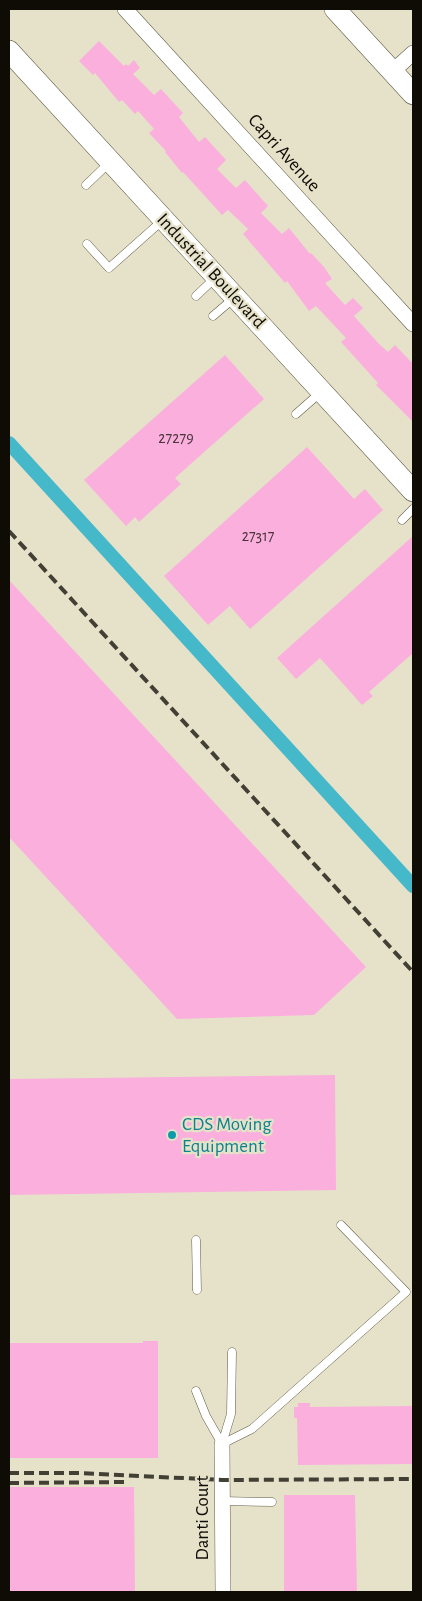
<svg xmlns="http://www.w3.org/2000/svg" width="422" height="1601" font-family="'Alegreya Sans',sans-serif">
<style>
.lines{fill:none;stroke-linecap:round;stroke-linejoin:round}
.canal{stroke:#45b8ca;stroke-width:14}
.building{fill:#faafdd}
.lane-casing{stroke:#615d48;stroke-width:9}
.street-casing{stroke:#615d48;stroke-width:16}
.secondary-casing{stroke:#615d48;stroke-width:22}
.lane{stroke:#fff;stroke-width:8}
.street{stroke:#fff;stroke-width:15}
.secondary{stroke:#fff;stroke-width:21}
.rail{stroke:#423f34;stroke-width:4;stroke-dasharray:10 5;stroke-linecap:butt}
.culture-dot{fill:#0f9aa8;stroke:#e6e2ca;stroke-width:2}
.labels{text-anchor:middle;dominant-baseline:central;stroke-width:4.5;stroke-linejoin:round;paint-order:stroke}
.number-label{font-size:16px;fill:#49353b}
.street-label{font-size:19px;fill:#0e0c05;stroke:#e6e2ca}
.culture-label{font-size:19px;fill:#0d838f;stroke:#e6e2ca;text-anchor:start}
</style>
<rect width="100%" height="100%" fill="#e6e2ca"/>
<g class="lines">
<path class="canal" d="M9 443 413 886"/>
</g>
<g class="building">
<path d="M99 41 124 66 126 64 128 66 134 60 140 68 133 74 154 95 161 89 183 113 179 117 199 142 205 137 226 160 217 169 236 188 245 180 268 206 261 213 282 234 289 228 310 254 311 253 324 267 332 279 325 283 345 305 353 298 363 308 354 316 378 343 388 352 395 345 413 364V422L376 385 378 383 341 342 346 338 316 306 309 311 287 281 285 283 243 234 248 229 228 210 222 215 183 172 182 173 165 152 166 151 149 133 154 129 138 111 135 114 122 100 119 102 95 73 93 75 79 61Z"/>
<path d="M225 355 264 399 175 478 181 484 139 522 135 517 126 526 84 480Z"/>
<path d="M307 447 354 499 365 489 383 510 250 629 230 606 208 625 164 576Z"/>
<path d="M413 536V653L369 692 373 696 362 705 320 658 296 679 277 658Z"/>
<path d="M9 580 366 967 314 1015 177 1019 9 837Z"/>
<path d="M335 1075 336 1190 9 1195V1079Z"/>
<path d="M143 1341H158V1458H9V1343H143Z"/>
<path d="M298 1403H310V1407L413 1406V1464L298 1465 297 1418H294V1407H298Z"/>
<path d="M9 1487H134L135 1592H9Z"/>
<path d="M284 1495H355L357 1592H284Z"/>
</g>
<g class="lines">
<g class="lane-casing">
<g id="lane">
<path d="M86 185 110 162"/>
<path d="M87 244 109 268 163 220"/>
<path d="M196 296 215 278"/>
<path d="M213 316 234 298"/>
<path d="M296 414 321 392"/>
<path d="M402 520 413 509"/>
<path d="M196 1240 197 1290"/>
<path d="M196 1391 206 1416 222 1444"/>
<path d="M222 1444 252 1429 406 1292 341 1225"/>
<path d="M222 1444 231 1414 232 1352"/>
<path d="M222 1501 272 1502"/>
</g>
</g>
<g class="street-casing">
<g id="street">
<path d="M125 9 413 324"/>
<path d="M393 71 413 53"/>
<path d="M222 1444 223 1592"/>
</g>
</g>
<g class="secondary-casing">
<g id="secondary">
<path d="M335 9 413 94"/>
<path d="M9 51 413 491"/>
</g>
</g>
<use href="#lane" class="lane"/>
<use href="#street" class="street"/>
<use href="#secondary" class="secondary"/>
<g class="rail">
<path d="M9 531 413 972"/>
<path d="M9 1473H80L222 1480 413 1479"/>
<path d="M9 1483 124 1482"/>
</g>
</g>
<circle class="culture-dot" cx="172" cy="1135" r="5"/>
<g class="labels">
<g class="number-label">
<text x="176" y="438">27279</text>
<text x="258" y="536">27317</text>
</g>
<g class="street-label">
<text transform="translate(284 153) rotate(48)">Capri Avenue</text>
<text transform="translate(211 271) rotate(47)">Industrial Boulevard</text>
<text transform="translate(202 1518) rotate(-90)">Danti Court</text>
</g>
<g class="culture-label">
<text x="182" y="1124">CDS Moving<tspan x="182" dy="22">Equipment</tspan></text>
</g>
</g>
<rect width="422" height="1601" fill="none" stroke="#0e0c05" stroke-width="20"/>
</svg>
